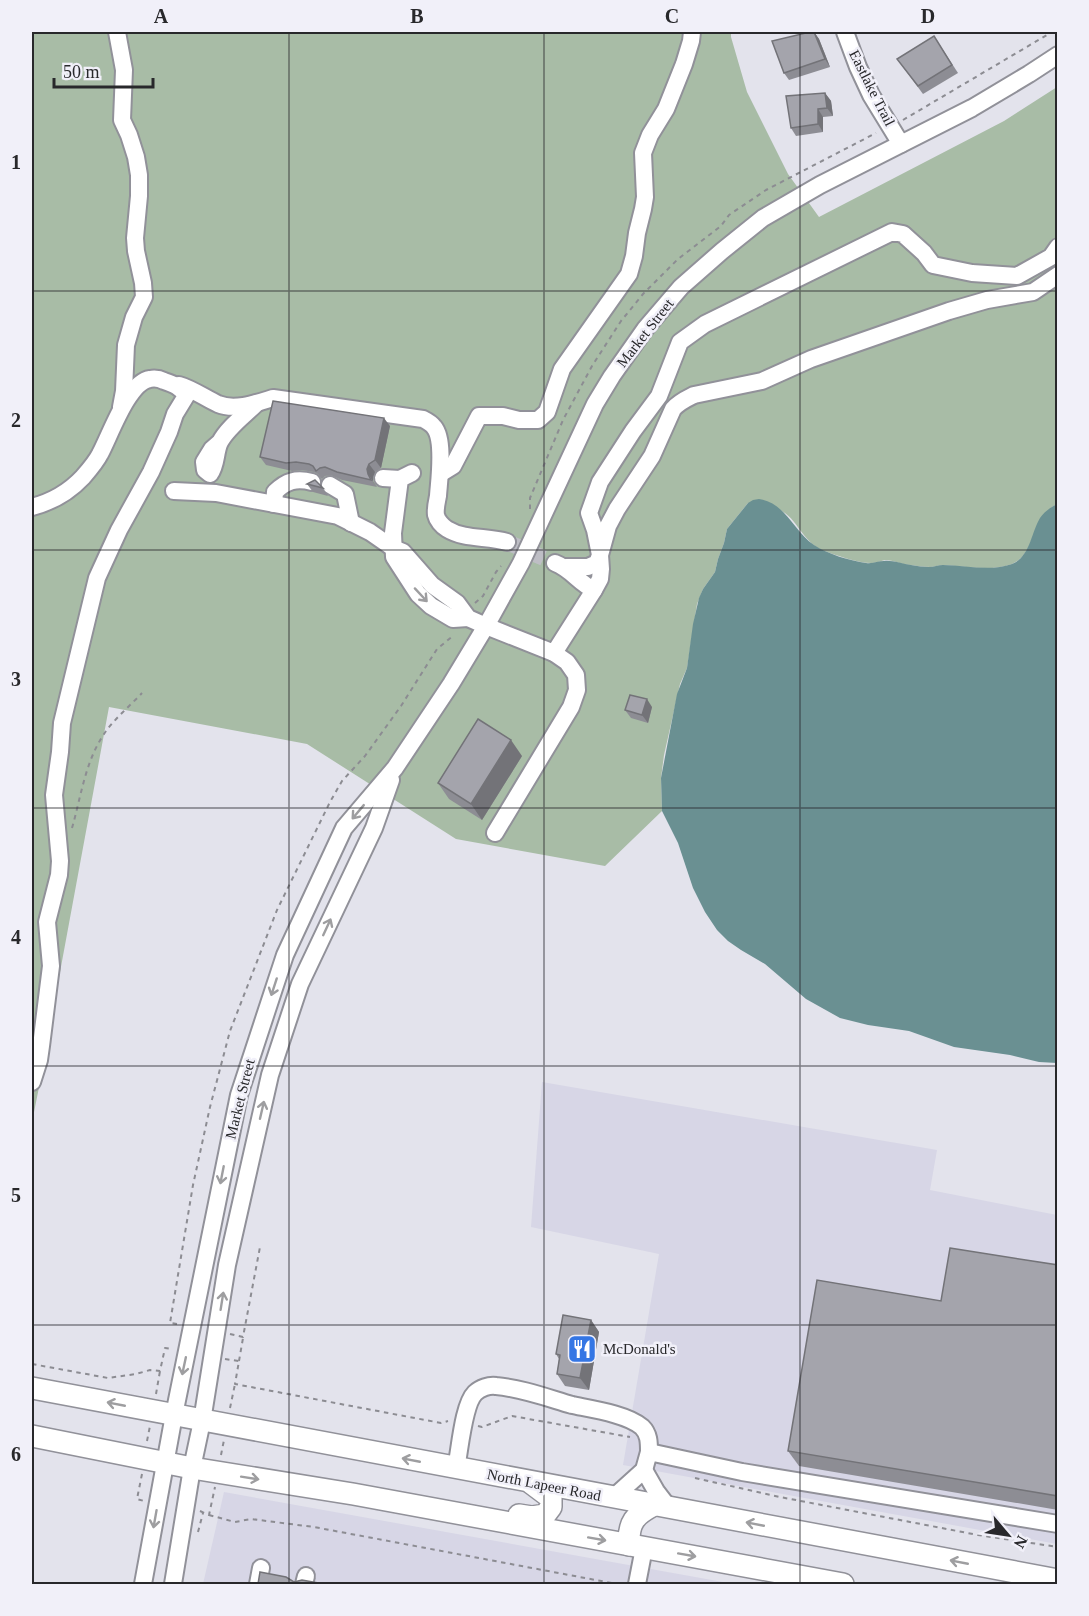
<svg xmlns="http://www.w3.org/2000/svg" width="1089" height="1616" font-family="'Times New Roman',serif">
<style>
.built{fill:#d7d6e6}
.green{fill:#a8bca6}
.water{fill:#6a9092}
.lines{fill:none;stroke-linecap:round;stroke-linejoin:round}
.minor-tunnel{stroke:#bebec5;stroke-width:16;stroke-dasharray:16 8;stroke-linecap:butt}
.minor-casing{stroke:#919199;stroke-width:20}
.major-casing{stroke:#919199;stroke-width:24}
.path{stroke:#8c8c92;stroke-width:2;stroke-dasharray:4.5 4.5;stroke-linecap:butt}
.minor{stroke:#fff;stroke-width:16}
.major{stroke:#fff;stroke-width:21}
.wall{fill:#8d8d94}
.shaded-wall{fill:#737378}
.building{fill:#a4a4ac;stroke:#737378;stroke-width:1.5}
.oneway{stroke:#9e9ea0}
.grid{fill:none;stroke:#28282b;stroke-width:1.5;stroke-opacity:0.55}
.labels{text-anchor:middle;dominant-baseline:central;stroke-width:5;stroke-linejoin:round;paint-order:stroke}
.street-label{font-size:15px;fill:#28282b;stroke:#f1f0f9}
.poi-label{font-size:15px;fill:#28282b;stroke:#f1f0f9;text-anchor:start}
.neatline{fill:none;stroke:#28282b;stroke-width:2}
.grid-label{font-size:20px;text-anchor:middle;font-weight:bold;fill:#28282b}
</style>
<rect width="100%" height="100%" fill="#e3e3ec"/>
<g class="built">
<path d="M542 1082 937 1150 930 1190 1057 1215V1544L623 1465 659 1254 531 1227Z"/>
<path d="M224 1492 734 1584H203Z"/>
</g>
<path class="green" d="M32 32H731V37L747 92 788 174 819 217 1004 121 1057 87V504C1031 518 1035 555 1012 564 990 572 965 566 943 565 939 565 934 567 930 567 924 567 917 566 911 565 903 565 893 560 885 560 880 561 876 563 871 563 858 563 835 555 822 550 802 541 797 518 780 510 771 505 758 505 748 503L727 529 724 543 718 559 715 572 703 589 697 604 687 668 680 684 664 755 661 778 662 811 605 866 456 839 307 744 109 707 53 1010V1018L32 1122Z"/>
<path class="water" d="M759 499C786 503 794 532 814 545 827 554 851 561 866 563 873 564 878 561 884 561 892 560 903 564 911 565 917 566 924 567 929 567 934 567 938 565 943 565 966 565 990 572 1012 564 1030 557 1031 533 1040 518 1044 512 1051 507 1057 504V1063L1039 1062 1010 1055 954 1047 909 1031 868 1025 840 1018 806 999 765 964 741 950 728 941 717 930 705 912 693 888 678 843 662 811 661 778 677 694 687 668 693 624 699 598 703 589 715 572 718 559 724 543 727 529 748 503 753 500Z"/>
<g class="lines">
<path class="minor-tunnel" d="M507 542 555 563"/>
<g class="minor-casing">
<g id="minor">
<path d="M117 32 124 70 122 120 129 135 136 157 139 175V196L135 238 136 251 143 283 144 297 134 317 126 345 124 391 121 407"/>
<path d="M845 32 858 67 871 95 901 144"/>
<path d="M179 385C193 389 205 398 218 404 235 411 257 403 273 398L423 419C427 421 431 423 434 427 445 440 439 480 438 496 437 501 435 509 436 515 437 520 442 526 447 529 465 540 487 536 507 542"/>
<path d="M220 442 212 449 204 462 205 470 210 474C217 465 215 452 220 442 228 427 245 415 257 403"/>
<path d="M412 473 400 479 393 533 394 557 418 594 431 606 453 619 468 618"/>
<path d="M440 474 453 466 479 416H503L519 420H538L547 412 562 369 629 274 634 256 637 233 643 209 645 197 643 153 650 135 666 109 684 64 691 41 692 32"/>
<path d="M383 478 400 479"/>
<path d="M330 485 345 494 351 523"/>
<path d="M174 491 216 493 338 516 370 532 393 548 403 552 432 585 457 603 468 618 486 626 554 653 567 662 576 675 577 690 571 707 495 833"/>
<path d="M274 504 275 492C286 481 296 478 312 482"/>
<path d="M32 507C51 502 69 492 83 477 89 470 96 462 100 454 110 436 128 382 150 379 155 378 160 379 164 381 173 384 181 387 186 396L175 414 169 432 151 472 119 530 97 578 62 723 60 752 54 795 60 861 59 875 47 922 51 966 41 1046 39 1060 32 1082"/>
<path d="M555 563C571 569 579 583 594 590L600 579 601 569 600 555 608 526 617 509 652 456 673 409C679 402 686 399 694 395L762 381 811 359 949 311 987 300 1033 292 1058 275"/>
<path d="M566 567H588L597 563 600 555 595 530 589 513 600 482 633 431 659 396 680 342 705 324 892 232 903 234 924 253 933 265 972 273 1017 276 1051 257 1058 247"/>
<path d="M554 653 594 590"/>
<path d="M456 1468C460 1450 463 1405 475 1393 480 1388 489 1385 496 1386 521 1388 548 1398 572 1405 591 1409 627 1414 642 1427 649 1434 649 1442 649 1452"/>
<path d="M644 1470 656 1491 669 1508"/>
<path d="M613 1498 644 1470 649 1452 742 1472 1058 1524"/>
<path d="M143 1584 174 1415 239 1095 285 955 344 828 395 768 451 684 486 626 521 563 595 404 612 376 645 329 681 287 722 251 763 218 820 185 972 108 1029 74 1058 55"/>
<path d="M173 1584 192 1468 202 1421 227 1265 270 1075 300 984 374 828 391 780"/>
<path d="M258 1584 261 1568"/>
<path d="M304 1584 306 1576"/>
<path d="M637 1584 644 1548"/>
</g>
</g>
<g class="major-casing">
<g id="major">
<path d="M32 1388 1058 1580"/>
<path d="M32 1436 192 1468 353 1494 843 1584"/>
<path d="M519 1515 532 1517 545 1515 551 1507V1498L531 1483"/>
<path d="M629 1545C628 1522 635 1515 654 1505"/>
</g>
</g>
<g class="path">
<path d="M903 120 1052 32"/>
<path d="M530 509V498L563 420 592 366 621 321 643 294 678 259 721 226 729 215 766 190 876 133"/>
<path d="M475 603 483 596 496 572 501 566"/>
<path d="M72 828C81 797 85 762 104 734 114 719 130 706 142 693"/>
<path d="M177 1324 170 1323 193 1185 210 1107 230 1031 277 910 330 802 342 781 365 756 401 706 437 649 454 635"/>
<path d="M230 1334 243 1337 260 1247"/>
<path d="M225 1359 239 1361 235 1384 441 1423 448 1421"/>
<path d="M239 1361 243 1338"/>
<path d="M32 1364 108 1378 136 1374 150 1370 160 1371 165 1348 172 1349"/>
<path d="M156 1394 160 1371"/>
<path d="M230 1408 235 1384"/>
<path d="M478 1426 482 1427 512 1416 630 1437"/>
<path d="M147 1441 150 1426"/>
<path d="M221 1455 224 1440"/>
<path d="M142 1474 137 1499 144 1501"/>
<path d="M695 1478 780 1497 978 1535 1058 1547"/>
<path d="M200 1511 209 1515 215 1487"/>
<path d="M209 1515 235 1522 251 1519 314 1527 617 1584"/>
<path d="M198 1532 203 1513"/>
</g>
<use href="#minor" class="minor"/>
<use href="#major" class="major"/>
</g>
<g class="wall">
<path d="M814 32 819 39 830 67 789 80 784 73Z"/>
<path d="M934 36 958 73 923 94 903 67Z"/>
<path d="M825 93 831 101 833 116 823 117V132L796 136 791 128Z"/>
<path d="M390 426 381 468 375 472 373 477V482L377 487 342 480 331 475 325 476 322 479 318 474 314 472 302 470 292 471 266 465 260 457Z"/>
<path d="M307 484 323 488 328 496 313 492Z"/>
<path d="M652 707 648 723 631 718 625 710Z"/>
<path d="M522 756 482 820 449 799 438 783Z"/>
<path d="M1058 1265V1510L799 1466 788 1451 941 1301Z"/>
<path d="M591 1320 599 1332 589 1390 565 1386 557 1374 559 1359 556 1354Z"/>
</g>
<g class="shaded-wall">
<path d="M814 32 819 39 830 67 825 59Z"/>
<path d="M825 93 831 101 833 116 827 108Z"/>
<path d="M818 109 823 117V132L818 124Z"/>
<path d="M384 418 390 426 381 468 375 460Z"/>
<path d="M369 464 375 472 373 477V482L377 487 368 474 367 469Z"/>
<path d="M647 699 652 707 648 723 642 715Z"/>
<path d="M511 740 522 756 482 820 471 804Z"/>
<path d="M591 1320 599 1332 589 1390 580 1378Z"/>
</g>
<g class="building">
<path d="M810 32H814L825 59 784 73 772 41Z"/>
<path d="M934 36 952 65 918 86 897 59Z"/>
<path d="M825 93 827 108 818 109V124L791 128 786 96Z"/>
<path d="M273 401 384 418 375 460 369 464 367 469 368 474 371 480 337 472 325 467 320 468 316 471 313 466 309 464 296 462 286 463 260 457Z"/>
<path d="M315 480 323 488 307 484Z"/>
<path d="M630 695 647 699 642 715 625 710Z"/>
<path d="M478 719 511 740 471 804 438 783Z"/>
<path d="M950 1248 1058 1265V1496L788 1451 817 1280 941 1301Z"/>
<path d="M563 1315 591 1320 580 1378 557 1374 560 1355 556 1354Z"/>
<path d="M260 1572 286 1577 294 1582 302 1580 324 1584H258Z"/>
</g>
<defs><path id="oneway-shaft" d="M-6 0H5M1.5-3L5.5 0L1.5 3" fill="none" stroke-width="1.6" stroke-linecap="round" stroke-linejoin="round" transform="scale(1.5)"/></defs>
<g class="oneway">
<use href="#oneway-shaft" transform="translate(421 595) rotate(47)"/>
<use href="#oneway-shaft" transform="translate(358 812) rotate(130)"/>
<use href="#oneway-shaft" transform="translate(327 927) rotate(-65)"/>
<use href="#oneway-shaft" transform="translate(274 987) rotate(108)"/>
<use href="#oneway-shaft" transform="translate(262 1110) rotate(-77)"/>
<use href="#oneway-shaft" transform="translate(222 1175) rotate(101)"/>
<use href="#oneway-shaft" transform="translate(222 1301) rotate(-81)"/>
<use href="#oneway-shaft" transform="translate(184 1366) rotate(102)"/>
<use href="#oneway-shaft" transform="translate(116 1404) rotate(-169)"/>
<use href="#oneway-shaft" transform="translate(411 1460) rotate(-169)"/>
<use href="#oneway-shaft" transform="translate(250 1478) rotate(9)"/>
<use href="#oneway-shaft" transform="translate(155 1519) rotate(100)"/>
<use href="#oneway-shaft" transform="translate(755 1524) rotate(-169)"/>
<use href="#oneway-shaft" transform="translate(597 1539) rotate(10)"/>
<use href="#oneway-shaft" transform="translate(687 1555) rotate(10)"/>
<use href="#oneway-shaft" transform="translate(959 1562) rotate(-169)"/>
</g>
<path class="grid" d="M289 32V1584M544 32V1584M800 32V1584M32 291H1058M32 550H1058M32 808H1058M32 1066H1058M32 1325H1058"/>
<defs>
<g id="restaurant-square" transform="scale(1.5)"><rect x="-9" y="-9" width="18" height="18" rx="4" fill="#3476e4" stroke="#f1f0f9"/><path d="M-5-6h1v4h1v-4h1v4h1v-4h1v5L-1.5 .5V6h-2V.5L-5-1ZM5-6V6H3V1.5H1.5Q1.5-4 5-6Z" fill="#fff"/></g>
</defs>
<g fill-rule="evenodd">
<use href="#restaurant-square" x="582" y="1349"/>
</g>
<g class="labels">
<g class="street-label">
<text transform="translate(872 88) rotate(63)">Eastlake Trail</text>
<text transform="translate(645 333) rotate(-52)">Market Street</text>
<text transform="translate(240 1099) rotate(-76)">Market Street</text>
<text transform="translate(544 1485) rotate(11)">North Lapeer Road</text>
</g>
<g class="poi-label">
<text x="603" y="1349">McDonald's</text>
</g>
</g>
<rect width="1089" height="1616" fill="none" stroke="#f1f0f9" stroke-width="66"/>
<g transform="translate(1008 1535) rotate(119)" stroke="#f1f0f9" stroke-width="4.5" paint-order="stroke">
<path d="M0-4.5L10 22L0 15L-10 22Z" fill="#28282b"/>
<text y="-9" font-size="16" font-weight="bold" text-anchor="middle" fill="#28282b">N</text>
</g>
<path d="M54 78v9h99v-9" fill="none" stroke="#28282b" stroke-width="3"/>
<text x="63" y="78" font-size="18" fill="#28282b" stroke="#f1f0f9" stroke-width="4.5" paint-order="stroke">50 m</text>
<rect x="33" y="33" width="1023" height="1550" class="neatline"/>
<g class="grid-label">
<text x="161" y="23">A</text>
<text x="417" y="23">B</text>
<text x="672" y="23">C</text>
<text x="928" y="23">D</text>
<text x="16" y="169">1</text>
<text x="16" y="427">2</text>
<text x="16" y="686">3</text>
<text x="16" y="944">4</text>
<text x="16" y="1202">5</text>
<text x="16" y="1461">6</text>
</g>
</svg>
